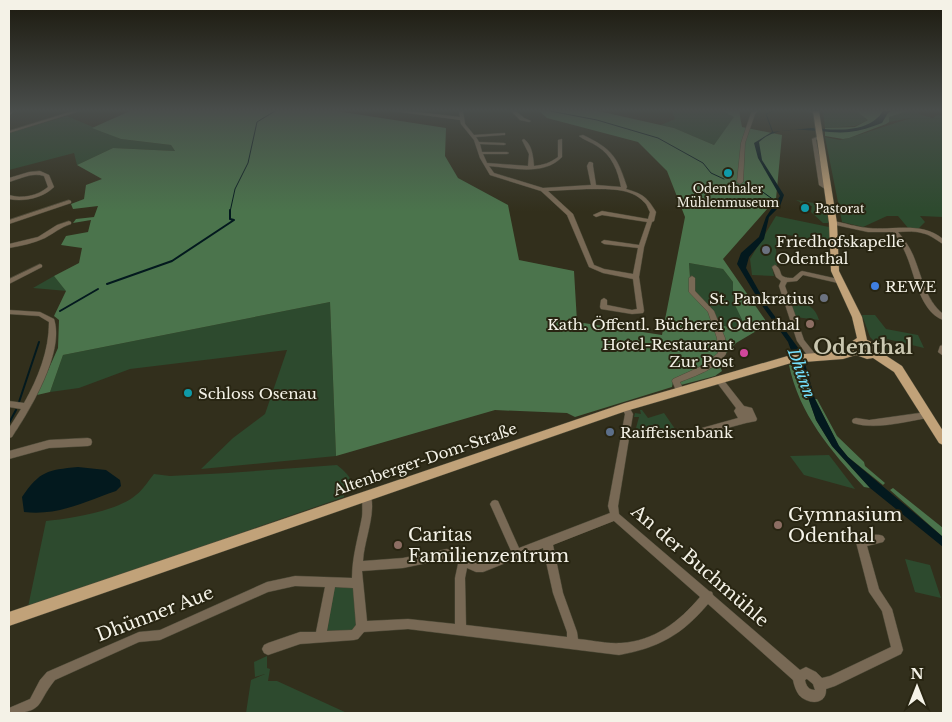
<svg xmlns="http://www.w3.org/2000/svg" width="952" height="722" font-family="'Libre Baskerville',serif">
<style>
.green{fill:#2d4a2e}
.forest{fill:#4b744c;fill-rule:evenodd}
.water{fill:#03191e}
.lines{fill:none;stroke-linecap:round;stroke-linejoin:round}
.stream-far1{stroke:#03191e;stroke-width:1}
.stream{stroke:#03191e;stroke-width:2}
.minor-casing{stroke:#4d4a38;stroke-width:1}
.major-casing{stroke:#4d4a38;stroke-width:1}
.minor{fill:#786955;fill-rule:evenodd}
.major{fill:#c1a279;fill-rule:evenodd}
.culture-dot{fill:#0f9aa8;stroke:#282512;stroke-width:2}
.worship-dot{fill:#6b7280;stroke:#282512;stroke-width:2}
.shop-dot{fill:#3f7fe0;stroke:#282512;stroke-width:2}
.education-dot{fill:#8d6e63;stroke:#282512;stroke-width:2}
.hotel-dot{fill:#d1479c;stroke:#282512;stroke-width:2}
.service-dot{fill:#5c6f8a;stroke:#282512;stroke-width:2}
.labels{text-anchor:middle;dominant-baseline:central;stroke-width:4;stroke-linejoin:round;paint-order:stroke}
.far-poi-label{font-size:12px;fill:#f4f2e7;stroke:#282512}
.poi-label{font-size:15px;fill:#f4f2e7;stroke:#282512;text-anchor:start}
.street-label{font-size:15px;fill:#f4f2e7;stroke:#282512}
.water-label{font-size:16px;font-style:italic;fill:#74e1fe;stroke:#282512}
.near-poi-label{font-size:18px;fill:#f4f2e7;stroke:#282512;text-anchor:start}
.near-street-label{font-size:18px;fill:#f4f2e7;stroke:#282512}
.district-label{font-size:20px;font-weight:bold;fill:#cac7b0;stroke:#282512}
</style>
<rect width="100%" height="100%" fill="#322f1c"/>
<g class="green">
<path d="M672 111H723L735 117 714 145 674 128 661 125 675 119Z"/>
<path d="M823 111H856L868 120 855 126 825 128Z"/>
<path d="M908 111H921L918 114 933 118 937 115 943 116V217L920 216 925 222 918 229H909L898 216H887L863 227 842 222 825 137 840 140 849 138 911 118 889 122 888 117Z"/>
<path d="M67 116 121 139 171 145 175 151 113 148 77 165 74 153 9 170V133Z"/>
<path d="M796 200 826 205 829 223H823L811 212 812 206 800 205V202Z"/>
<path d="M776 216 829 227 830 243 783 234 776 248 777 267H772L774 276 752 275 750 259Z"/>
<path d="M689 263 723 269 733 282V301L748 330 713 324 691 292Z"/>
<path d="M54 276 67 291 33 288Z"/>
<path d="M794 301C807 303 815 307 819 320L795 317 790 302Z"/>
<path d="M330 302 336 456 201 469 233 438 265 414 287 350 130 369 79 388 50 392 63 355Z"/>
<path d="M862 315H875L886 329 918 335 924 348 887 339 888 355 870 337Z"/>
<path d="M640 410H642L648 418 664 413 682 439 630 432 631 429 636 428 639 417H634L635 413 641 414Z"/>
<path d="M829 455 855 489 804 475 790 456Z"/>
<path d="M337 465C346 472 362 487 344 494V497L28 607 46 521C69 519 118 511 136 495 143 490 148 481 154 474L170 476 228 473Z"/>
<path d="M905 559 930 565 941 598 915 592Z"/>
<path d="M339 586 354 587 358 624 355 631 327 632 334 587Z"/>
<path d="M267 656V668L270 669 268 681H277L347 713H246L251 680 265 674 255 677 254 662Z"/>
</g>
<g class="forest">
<path d="M130 111H336L446 128 445 156 458 178 508 205 519 260 574 271 577 322 662 335 685 217 667 171 638 142 547 118 539 111H598L674 128 714 145 734 117 723 111H739L742 127 782 135 776 199 723 259 768 324 736 343 718 362 722 371 715 376 681 385 674 378 672 387 575 417 567 413 495 410 336 456 330 302 63 355 50 392 37 395 58 348 59 320 54 316 66 291 54 276 79 263 82 248 61 245 66 236 88 232 91 220 73 223 76 219 94 217 98 206 73 209 71 204 84 199 86 185 102 179 77 165 113 148 175 151 171 145 121 139 92 128ZM689 263 723 269 733 282V301L747 330 713 324 708 309 691 292Z"/>
<path d="M856 111H908L889 117V122L886 124 849 138 843 139 825 136V128L855 127 868 120Z"/>
<path d="M797 363 816 420 832 446 870 488 864 487C831 451 799 414 789 365Z"/>
<path d="M815 399H817L837 436 864 462 865 466 885 483 883 485 848 457 839 446Z"/>
<path d="M893 488 943 528V537L890 490Z"/>
</g>
<g class="water">
<path d="M810 111 811 128C834 130 869 134 883 111H892L888 113 882 123C871 127 860 131 849 132 821 135 782 120 759 142L762 160 784 195 780 206 769 217 764 239 749 257 746 268 768 307 802 353 815 399 839 446 848 457 943 537V547L870 488 832 446 816 420 788 342 763 307 737 264 741 253 759 237 766 217 780 196 758 158 754 143 772 132 811 128Z"/>
<path d="M78 467 106 470 120 480 121 486 116 491C84 502 58 516 24 512L22 497C40 471 47 470 78 467Z"/>
</g>
<g class="lines">
<g class="stream-far1">
<path d="M550 111 597 120 658 138 703 163 711 173 724 179"/>
<path d="M773 111 766 114 773 133"/>
<path d="M745 183 749 188 760 190 778 203"/>
<path d="M230 212 235 189 248 163 257 122 275 111"/>
</g>
<g class="stream">
<path d="M107 284 172 261 234 220 230 219V210"/>
<path d="M60 311 98 289"/>
<path d="M19 402 39 342"/>
<path d="M9 423 16 410"/>
</g>
<g class="minor-casing">
<g id="minor">
<path d="M10 111H14L9 116V112Z"/>
<path d="M73 111H80L9 133V131Z"/>
<path d="M393 111H408L460 117 459 111H463L465 124 474 135 505 133V135H503L476 137 479 142 504 143 506 144 504 145 480 144 482 152H507L509 153 507 154H483L487 163 528 166 529 154 522 140 524 139C532 145 533 155 534 166 543 165 550 163 558 157V140L562 139V157C544 176 513 168 489 166L494 173 543 188 591 185 587 166 589 162H591L593 163V166L596 185 621 187C618 171 612 155 597 146 591 142 584 140 579 136L583 135C612 149 617 156 627 187L626 189C643 194 647 197 656 212L654 221 652 222 644 247 639 277 644 311 643 313 632 314 601 309 600 307 601 300 604 298 607 300V305L632 310 637 309 633 279 603 273 589 267 567 215 541 191 490 175 480 158 474 140 461 124 460 120ZM587 189C605 189 631 187 644 202 647 204 648 209 650 212L648 219 602 211 593 215 596 217 602 215 647 222 639 245 604 240 601 242 604 244 638 248 633 274 604 269 594 265 573 214 548 191Z"/>
<path d="M511 111H516L524 118 531 121 529 122 520 120Z"/>
<path d="M753 111H758L755 114 745 143 743 182 740 184 737 182 741 143 751 113Z"/>
<path d="M807 111H814L818 113 816 114Z"/>
<path d="M819 136 821 137 816 140 825 184 831 189 828 191 819 185 812 139Z"/>
<path d="M40 171 49 175 54 187C43 198 24 202 9 199V195C23 199 37 196 48 187L44 176C32 172 20 179 9 182V178L29 172Z"/>
<path d="M69 200 71 201V203L9 224V220Z"/>
<path d="M69 221 71 222V224C61 227 54 233 45 238 34 243 21 246 9 248V244L38 237 57 225Z"/>
<path d="M833 221C845 223 856 227 868 228 893 231 921 221 943 239V244C939 242 936 239 932 237 922 231 910 231 898 232 904 239 909 246 913 255 922 276 925 299 943 314V320C919 311 915 273 905 252 902 245 898 238 893 232H868L831 224 830 223Z"/>
<path d="M40 264 42 265V267L9 284V279Z"/>
<path d="M775 265C785 271 775 278 793 278L800 272 802 271 838 279 841 281 838 283 803 275 797 281 787 282 785 286 804 340 816 355 817 357 816 359H810L797 341 779 286 781 281 776 277 772 267Z"/>
<path d="M692 276 695 278V291L714 311 725 338 726 354C715 370 697 375 680 382L684 391 683 393H677L672 381 673 379 704 365 718 353 717 338 708 312 689 292V278Z"/>
<path d="M9 310 40 312 54 319C65 352 30 410 12 437L9 438V428L21 409 9 407V401L24 403C38 378 49 351 49 322L39 316 9 314Z"/>
<path d="M943 345V354L942 355 938 352 940 346Z"/>
<path d="M719 377 722 378 744 406 752 408 757 419 756 421 746 423 705 434 702 432 701 430 702 428 738 418 734 411 736 408 715 380 716 378Z"/>
<path d="M625 404 628 405 633 414 618 506 619 514 709 591 712 592 713 595 800 670 806 667 816 672 822 678 830 676 891 647 882 611 869 592 856 542 858 539C864 536 877 533 883 536L885 539 883 542 867 546 879 589 892 609 903 650 901 654 835 686 826 689C827 705 808 705 799 695 796 691 794 685 793 680L708 604C682 635 658 648 619 655L408 629 364 632 358 639 354 640 300 644 268 655 264 653 262 649 264 645 268 643 300 632H316L325 587 295 586 268 592 160 640 139 642 55 680C36 703 45 713 9 713V708L30 699 40 680 47 672 139 632 160 630 267 582 295 576 352 578C352 557 358 538 362 517 363 509 361 500 364 493L367 492 370 493C377 512 364 540 363 561L403 558 447 549 476 562H483L511 551 490 504 492 501 495 500 498 501 519 548 610 513 608 506 625 414 621 407 622 405ZM614 521 700 597C679 622 654 641 621 643 607 644 591 640 578 639L577 632 563 593 553 545ZM543 548 553 593 567 632V637L466 625 465 578 467 568 476 572H483ZM447 559 458 564 455 578V624L408 619 367 621 362 571 403 568ZM335 587 353 588 356 625 352 630 327 631ZM807 679 813 684 815 690C809 690 806 686 805 680Z"/>
<path d="M927 412 930 413 931 415 930 417 927 418C904 422 875 430 853 423L852 421 853 419 856 418 869 420Z"/>
<path d="M88 438 91 439 92 442 91 445 88 446 49 448 9 459V451L49 440Z"/>
</g>
</g>
<g class="major-casing">
<path id="major" d="M813 111H819L837 223 839 271 862 317 867 340C872 342 878 345 879 351L902 366 943 431V445L939 443 894 372 873 358 867 359 856 355 843 359 791 363 626 411 9 626V612L625 403 791 355 843 351 850 349 848 344 857 338 852 317 831 271 829 223ZM859 345 865 347 869 351 862 349Z"/>
</g>
<use href="#minor" class="minor"/>
<use href="#major" class="major"/>
</g>
<linearGradient id="sky" x2="0" y2="1"><stop stop-color="#1c1a0f"/><stop offset="0.52" stop-color="#494d4b"/><stop offset="1" stop-color="#494d4b" stop-opacity="0"/></linearGradient>
<rect width="952" height="212" fill="url(#sky)"/>
<g class="culture-dot">
<circle cx="728" cy="173" r="5"/>
<circle cx="805" cy="208" r="5"/>
<circle cx="188" cy="393" r="5"/>
</g>
<g class="worship-dot">
<circle cx="766" cy="250" r="5"/>
<circle cx="824" cy="298" r="5"/>
</g>
<circle class="shop-dot" cx="875" cy="286" r="5"/>
<g class="education-dot">
<circle cx="810" cy="324" r="5"/>
<circle cx="778" cy="525" r="5"/>
<circle cx="398" cy="545" r="5"/>
</g>
<circle class="hotel-dot" cx="744" cy="353" r="5"/>
<circle class="service-dot" cx="610" cy="432" r="5"/>
<g class="labels">
<g class="far-poi-label">
<text x="728" y="188">Odenthaler<tspan x="728" dy="14">Mühlenmuseum</tspan></text>
<text x="815" y="208" text-anchor="start">Pastorat</text>
</g>
<g class="poi-label">
<text x="776" y="241">Friedhofskapelle<tspan x="776" dy="17">Odenthal</tspan></text>
<text x="885" y="286">REWE</text>
<text x="814" y="298" text-anchor="end">St. Pankratius</text>
<text x="800" y="324" text-anchor="end">Kath. Öffentl. Bücherei Odenthal</text>
<text x="734" y="344" text-anchor="end">Hotel-Restaurant<tspan x="734" dy="17">Zur Post</tspan></text>
<text x="198" y="393">Schloss Osenau</text>
<text x="620" y="432">Raiffeisenbank</text>
</g>
<g class="street-label">
<text transform="translate(425 459) rotate(-19)">Altenberger-Dom-Straße</text>
</g>
<g class="water-label">
<text transform="translate(802 373) rotate(70)">Dhünn</text>
</g>
<g class="near-poi-label">
<text x="788" y="515">Gymnasium<tspan x="788" dy="21">Odenthal</tspan></text>
<text x="408" y="535">Caritas<tspan x="408" dy="21">Familienzentrum</tspan></text>
</g>
<g class="near-street-label">
<text transform="translate(700 566) rotate(41)">An der Buchmühle</text>
<text transform="translate(155 614) rotate(-21)">Dhünner Aue</text>
</g>
<g class="district-label">
<text x="863" y="347">Odenthal</text>
</g>
</g>
<rect width="952" height="722" fill="none" stroke="#f4f2e7" stroke-width="20"/>
<g transform="translate(917 687)" stroke="#282512" stroke-width="4" paint-order="stroke">
<path d="M0-4L9 19L0 12L-9 19Z" fill="#f4f2e7"/>
<text y="-8" font-size="14" font-weight="bold" text-anchor="middle" fill="#f4f2e7">N</text>
</g>
</svg>
